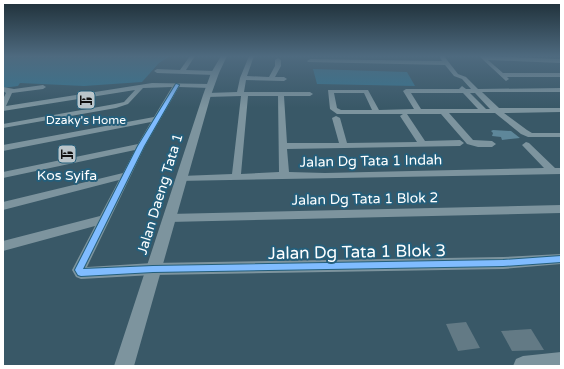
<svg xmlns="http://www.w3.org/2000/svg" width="564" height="369" font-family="'Varela Round',sans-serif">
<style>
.green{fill:#367590}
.water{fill:#5e879a}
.building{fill:#637a85}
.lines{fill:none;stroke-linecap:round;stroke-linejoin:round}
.minor{fill:#7d949e;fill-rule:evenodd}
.tertiary{fill:#7d949e;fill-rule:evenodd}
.cycleway-casing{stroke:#255f7b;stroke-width:2}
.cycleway{fill:#80bcff;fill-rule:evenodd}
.labels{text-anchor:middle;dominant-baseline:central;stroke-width:4;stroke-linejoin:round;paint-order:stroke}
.far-poi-label{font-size:12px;fill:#fff;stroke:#255f7b}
.street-label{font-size:14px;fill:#fff;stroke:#255f7b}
.poi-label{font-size:14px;fill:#fff;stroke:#255f7b}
.near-street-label{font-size:17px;fill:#fff;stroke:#255f7b}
</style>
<rect width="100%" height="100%" fill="#395867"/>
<g class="green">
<path d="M3 56H170L159 63 142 82 84 86 20 83 18 86 3 88Z"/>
<path d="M313 69 407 72 415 86 317 84Z"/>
</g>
<path class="water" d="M493 130 511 131 520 138 502 140 501 137 492 136 493 133 491 131Z"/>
<g class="building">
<path d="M466 322 480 348 458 351 446 324Z"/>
<path d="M531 329 544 350 512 351 501 331Z"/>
</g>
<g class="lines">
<g class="minor">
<path d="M190 56H195L186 70 215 71 218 73 215 75 157 73 154 71 157 69 180 70Z"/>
<path d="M249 56H254L247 76 269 77 275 66V60L278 58 281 60V66L275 77H284L287 79 284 81 246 80 244 92H310L313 94 310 96H284L287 143H339L332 118 336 116 340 118 347 143 417 142 400 116 403 114H337L330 109 328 90H368L379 110 414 109 403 91 406 89H459L462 86 466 89H471L462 79 454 76 445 65 308 62 307 61 310 59 442 61 439 56H444L458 74 466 77 478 89 561 88V92H482L499 108H561V112L504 113 527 130 532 133H561V137H528L521 134 495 113H449L473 140 492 141 496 144 492 147H478L467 144 441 114H405H407L425 141 460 140 464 143 460 146 287 149 289 172 325 173 544 168 522 145 526 142 529 143 555 168H561V174L178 181 176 179 181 176 232 174 241 96 207 97 204 95 207 93 237 92 240 78ZM334 93H364L372 110H341L337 108ZM411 93H463L478 109H421ZM470 93H475L490 109H486ZM248 96H278L279 172 241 174Z"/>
<path d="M479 56 561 59V63L488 60 503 73H561V77H507L509 79 506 81Z"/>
<path d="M152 83 210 84 213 86 210 88 179 87 145 146 87 267 153 263 503 257 561 254V264L503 269 153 275 81 279 76 277 72 270 95 226 3 251V241L100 216 119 180 3 210V202L123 173 135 150 3 178V172L138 144 151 122 3 151V145L154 117 172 87 143 88 128 104 116 108 3 128V124L115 104 124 102 135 90 3 111V99L6 93 3 91V87L14 89 43 85 46 87 43 89 12 93 6 106Z"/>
<path d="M561 205V213L169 222 165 221 163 218 165 215 169 214Z"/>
</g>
<g class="tertiary">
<path d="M221 56H227L219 73 211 95 134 366H114L203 95 211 73Z"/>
<path d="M561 352V366H513L516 359 523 356Z"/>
</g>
<g class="cycleway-casing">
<path id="cycleway" d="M176 84 179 85 144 146 83 269 153 266 503 260 561 256V262L503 266 153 272 81 276 78 275 75 270 76 268 138 146Z"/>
</g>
<use href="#cycleway" class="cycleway"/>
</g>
<linearGradient id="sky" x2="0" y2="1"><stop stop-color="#1f3039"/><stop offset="0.52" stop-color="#4e6a7f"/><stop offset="1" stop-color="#4e6a7f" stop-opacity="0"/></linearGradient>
<rect width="564" height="108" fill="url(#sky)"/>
<defs>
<g id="hotel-square" transform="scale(1)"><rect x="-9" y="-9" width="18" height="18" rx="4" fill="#bac5ca" stroke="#255f7b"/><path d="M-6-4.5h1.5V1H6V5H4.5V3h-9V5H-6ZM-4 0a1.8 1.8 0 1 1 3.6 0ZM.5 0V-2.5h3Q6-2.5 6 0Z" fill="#111"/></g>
</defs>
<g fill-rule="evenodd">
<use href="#hotel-square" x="86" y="100"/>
<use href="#hotel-square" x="67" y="154"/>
</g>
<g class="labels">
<g class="far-poi-label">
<text x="86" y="120">Dzaky's Home</text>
</g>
<g class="street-label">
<text transform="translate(371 161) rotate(-1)">Jalan Dg Tata 1 Indah</text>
<text transform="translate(160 194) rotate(-73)">Jalan Daeng Tata 1</text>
<text transform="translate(365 199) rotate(-1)">Jalan Dg Tata 1 Blok 2</text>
</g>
<g class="poi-label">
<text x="67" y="175">Kos Syifa</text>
</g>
<g class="near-street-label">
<text transform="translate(357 252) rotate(-1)">Jalan Dg Tata 1 Blok 3</text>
</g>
</g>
<rect width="564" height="369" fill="none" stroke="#ffffff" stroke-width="8"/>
</svg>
